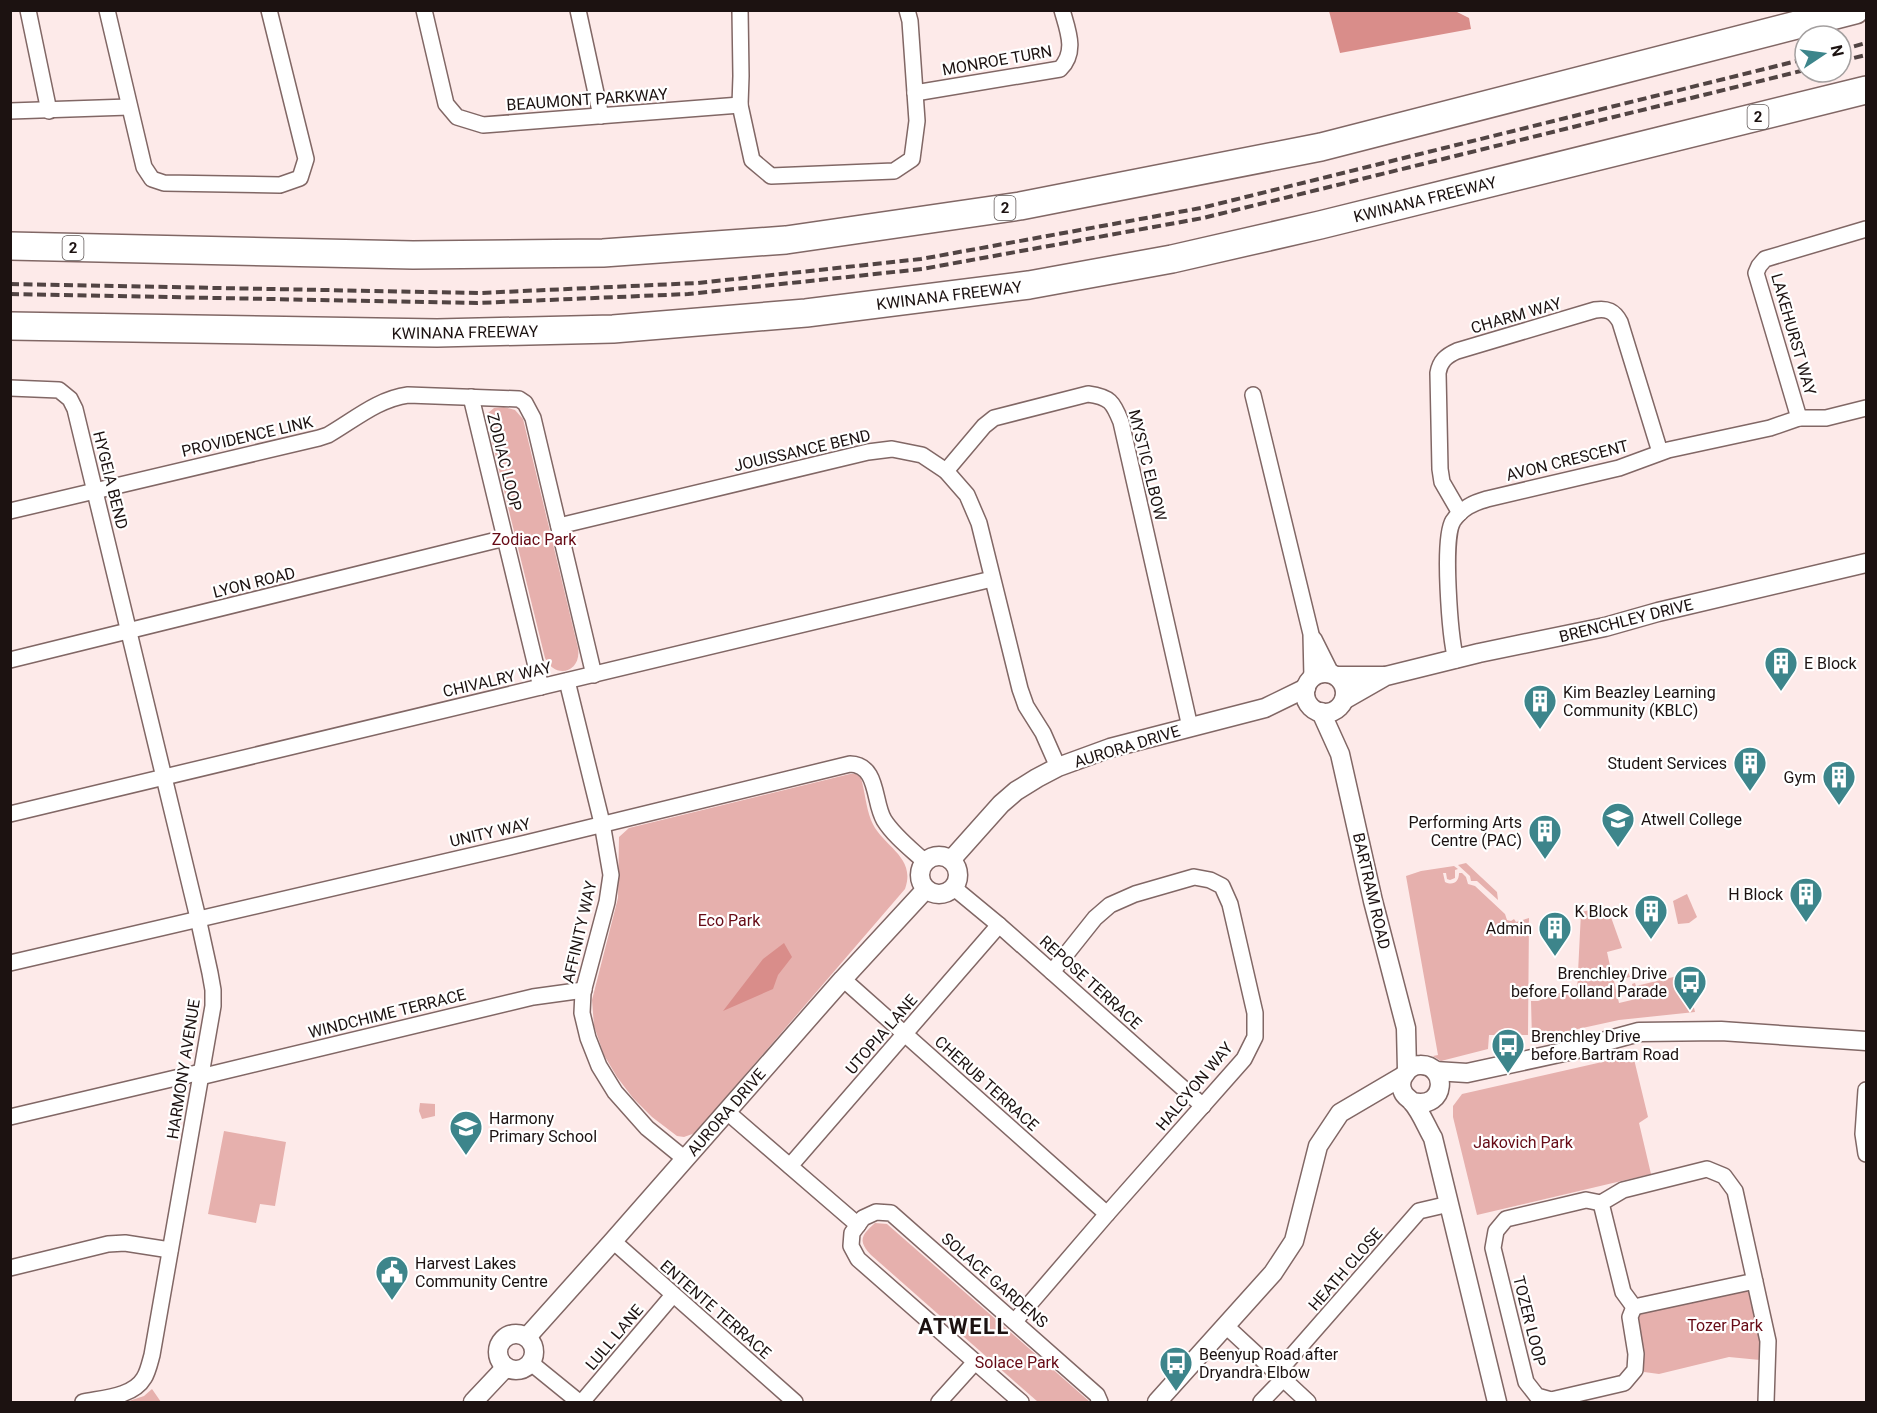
<svg xmlns="http://www.w3.org/2000/svg" width="1877" height="1413" viewBox="0 0 1877 1413" font-family="Roboto,sans-serif">
  <style>
    .green { fill: #e6b0ad }
    .water { fill: #d98d8a }
    .lines { fill: none; stroke-linecap: round; stroke-linejoin: round }
    .minor-casing { stroke: #816765; stroke-width: 18 }
    .tertiary-casing { stroke: #816765; stroke-width: 21 }
    .motorway-casing { stroke: #816765; stroke-width: 30 }
    .minor { stroke: #fff; stroke-width: 15 }
    .tertiary { stroke: #fff; stroke-width: 18 }
    .motorway { stroke: #fff; stroke-width: 27 }
    .rail { stroke: #514443; stroke-width: 4; stroke-dasharray: 9 4.5; stroke-linecap: butt }
    .labels { text-anchor: middle; stroke-width: 4.5; stroke-linejoin: round; paint-order: stroke }
    .shield { fill: #fff; stroke: #605958; stroke-width: 1.5 }
    .shield-label { font-size: 15px; font-weight: bold; fill: #1c1211 }
    .street-label { font-size: 16px; fill: #1c1211; stroke: #fff }
    .park-label { font-size: 16px; fill: #660a15; stroke: #fff }
    .poi-label { font-size: 16px; fill: #1c1211; stroke: #fff; text-anchor: start }
    .district-label { font-size: 22px; font-weight: bold; letter-spacing: 1.5px; fill: #1c1211; stroke: #fff }
  </style>
  <rect width="100%" height="100%" fill="#fdeae9"/>
  <g class="green">
    <path d="M 504,407 L 515,410 L 523,419 L 578,648 C 582,672 555,680 545,658 L 489,429 L 488,413 L 494,408 Z"/>
    <path d="M 850,774 L 856,774 L 861,778 C 865,792 866,807 871,820 C 881,846 917,856 905,889 L 695,1133 L 684,1137 L 677,1136 L 652,1117 L 633,1098 L 617,1077 L 604,1055 L 594,1026 L 592,1000 L 618,898 L 619,837 L 629,828 Z"/>
    <polygon points="1466,863 1497,892 1498,900 1477,881 1471,881 1470,876 1458,865"/>
    <path d="M 1454,866 L 1458,869 L 1455,870 L 1455,878 L 1450,880 L 1447,879 L 1446,873 L 1443,873 L 1445,882 C 1453,886 1459,882 1459,873 L 1462,873 L 1466,877 L 1468,884 L 1475,886 L 1505,914 L 1507,920 L 1511,921 L 1514,919 L 1516,922 L 1529,918 L 1528,1035 L 1489,1035 L 1488,1049 L 1441,1061 L 1433,1056 L 1438,1055 L 1406,876 L 1421,871 Z"/>
    <polygon points="1687,894 1697,917 1689,923 1678,924 1673,901"/>
    <polygon points="1607,906 1622,948 1607,952 1612,975 1628,972 1630,977 1614,981 1619,1003 1636,999 1632,984 1635,983 1636,986 1686,974 1695,1012 1619,1020 1532,1039 1531,1001 1538,1001 1559,993 1577,993 1581,912"/>
    <polygon points="1633,1055 1648,1117 1639,1123 1651,1174 1477,1215 1453,1117 1453,1106 1462,1094"/>
    <polygon points="420,1103 435,1104 435,1116 422,1119 419,1111"/>
    <polygon points="224,1131 286,1142 275,1206 260,1204 256,1223 208,1214"/>
    <path d="M 875,1223 L 887,1224 L 1090,1402 L 1038,1402 L 871,1255 C 857,1240 862,1235 875,1223 Z"/>
    <polygon points="1744,1289 1753,1294 1762,1331 1760,1360 1729,1357 1659,1374 1644,1372 1637,1320 1641,1313"/>
    <polygon points="152,1389 161,1402 126,1402 144,1396"/>
  </g>
  <g class="water">
    <polygon points="1329,11 1455,11 1469,18 1471,29 1340,53"/>
    <polygon points="784,943 792,957 778,975 773,989 723,1011 763,959"/>
  </g>
  <g class="lines">
    <defs>
      <g id="minor">
        <polyline points="28,10 49,111"/>
        <polyline points="107,10 144,167 152,179 164,183 280,185 300,178 306,159 269,10"/>
        <polyline points="424,10 446,104 457,117 483,125 740,105"/>
        <polyline points="578,10 601,116"/>
        <polyline points="740,10 741,76 740,105 752,160 771,176 894,171 912,159 917,121 910,21 907,10"/>
        <path d="M 915,93 L 1060,69 C 1077,52 1068,31 1062,10"/>
        <polyline points="10,111 129,107"/>
        <path d="M 10,388 L 59,390 L 70,399 L 75,409 L 198,918 L 210,973 L 213,990 L 213,1006 L 152,1355 C 150,1362 148,1372 144,1378 C 133,1397 102,1398 83,1402"/>
        <polyline points="1253,395 1311,634 1312,678"/>
        <polyline points="471,397 541,687"/>
        <polyline points="1799,418 1756,273 1759,266 1765,259 1866,229"/>
        <path d="M 946,471 L 984,426 L 994,418 L 1088,394 C 1110,397 1113,402 1121,422 L 1190,727"/>
        <path d="M 10,511 L 319,438 L 328,435 C 354,420 378,399 408,395 L 519,399 L 525,403 L 533,418 L 594,675"/>
        <path d="M 1460,513 L 1442,482 L 1440,469 L 1438,373 C 1440,361 1446,356 1457,351 L 1595,310 C 1607,308 1614,311 1620,322 L 1660,452"/>
        <polyline points="559,526 868,452 892,449 922,455 946,471 967,495 979,523 1020,689 1026,706 1043,733 1058,767"/>
        <polyline points="1314,639 1331,673"/>
        <polyline points="10,660 505,538"/>
        <path d="M 1456,660 C 1450,637 1442,539 1453,521 C 1462,508 1473,503 1487,499 L 1619,468 L 1668,450 L 1770,428 L 1799,418 L 1826,418 L 1866,408"/>
        <polyline points="567,681 602,823 611,875 607,902 583,992 582,1013 588,1038 599,1066 615,1092 647,1128 685,1159"/>
        <polyline points="10,814 992,579"/>
        <polyline points="953,887 999,925 1203,1106"/>
        <path d="M 10,963 L 526,843 L 850,764 C 879,765 873,802 884,820 C 894,836 911,849 925,862"/>
        <polyline points="843,979 1107,1214"/>
        <polyline points="200,1077 533,997 584,990"/>
        <polyline points="1866,1090 1863,1134 1866,1154"/>
        <polyline points="726,1111 858,1225"/>
        <polyline points="10,1117 201,1072"/>
        <polyline points="790,1166 999,925"/>
        <polyline points="1601,1203 1586,1200 1506,1219 1496,1231 1493,1248 1526,1382 1537,1396 1551,1400 1624,1383 1635,1370 1636,1354 1630,1317 1634,1307"/>
        <polyline points="613,1241 795,1402"/>
        <polyline points="10,1268 108,1244 125,1243 170,1250"/>
        <polyline points="1755,1281 1634,1307 1623,1292 1601,1203 1623,1190 1707,1169 1724,1176 1735,1191 1768,1341 1766,1402"/>
        <polyline points="1015,1321 1107,1214 1244,1059 1255,1037 1255,1013 1230,904 1222,886 1210,880 1194,877 1135,894 1110,905 1095,918 1052,972"/>
        <polyline points="1226,1326 1308,1402"/>
        <polyline points="531,1363 579,1402"/>
        <polyline points="1277,1373 1419,1211 1449,1204"/>
        <polyline points="582,1402 673,1295"/>
        <polyline points="939,1402 975,1362"/>
        <polyline points="1021,1402 858,1259 851,1246 852,1233 863,1218 876,1212 891,1213 1097,1395 1100,1402"/>
        <polyline points="1261,1402 1283,1379"/>
      </g>
      <g id="tertiary">
        <circle cx="1325" cy="693" r="20"/>
        <polyline points="1337,676 1384,676"/>
        <polyline points="1344,700 1386,676 1479,653 1605,627 1658,612 1866,563"/>
        <polyline points="1321,712 1340,754 1373,901 1406,1028 1407,1070"/>
        <circle cx="939" cy="875" r="19"/>
        <polyline points="951,860 1001,804 1016,791 1037,778 1058,767 1110,748 1265,708 1306,688"/>
        <polyline points="1435,1071 1467,1073 1573,1050 1639,1032 1721,1031 1866,1041"/>
        <path d="M 1413,1102 C 1447,1110 1448,1064 1420,1065 C 1414,1065 1408,1069 1405,1074 C 1401,1079 1400,1086 1403,1092 C 1405,1097 1409,1098 1412,1102 C 1420,1110 1427,1128 1433,1138 L 1497,1402"/>
        <circle cx="516" cy="1352" r="18"/>
        <polyline points="527,1337 613,1241 843,979 926,889"/>
        <polyline points="473,1402 506,1367"/>
        <polyline points="1157,1402 1273,1273 1294,1241 1318,1146 1340,1113 1403,1076"/>
      </g>
      <g id="motorway">
        <polyline points="10,246 413,255 603,253 786,240 1020,206 1321,147 1855,10"/>
        <polyline points="10,326 437,333 613,329 806,313 1029,285 1172,259 1320,225 1866,90"/>
      </g>
    </defs>
    <use href="#minor" class="minor-casing"/>
    <use href="#tertiary" class="tertiary-casing"/>
    <use href="#motorway" class="motorway-casing"/>
    <use href="#minor" class="minor"/>
    <use href="#tertiary" class="tertiary"/>
    <use href="#motorway" class="motorway"/>
    <g class="rail">
      <polyline points="1841,50 1866,43"/>
      <polyline points="1841,61 1866,55"/>
      <polyline points="10,284 480,293 698,283 921,259 1201,208 1805,59"/>
      <polyline points="10,294 477,303 688,294 922,269 1203,218 1805,70"/>
    </g>
  </g>
  <defs>
    <symbol id="building-pin" viewBox="-11 -11 22 30"><path d="M0 17L-7.5 6A9.5 9.5 0 1 1 7.5 6Z" fill="#3d858b" stroke="#fff"/><path d="M-4-6H4V6H1V3H-1V6H-4ZM-2.5-4.3h1.7v1.8h-1.7ZM.8-4.3h1.7v1.8H.8ZM-2.5-1h1.7V.8h-1.7ZM.8-1h1.7V.8H.8Z" fill="#fff"/></symbol>
    <symbol id="school-pin" viewBox="-11 -11 22 30"><path d="M0 17L-7.5 6A9.5 9.5 0 1 1 7.5 6Z" fill="#3d858b" stroke="#fff"/><path d="M0-5L7-2L0 1L-7-2ZM-4 1L0 2.5L4 1V4Q0 6-4 4Z" fill="#fff"/></symbol>
    <symbol id="bus-pin" viewBox="-11 -11 22 30"><path d="M0 17L-7.5 6A9.5 9.5 0 1 1 7.5 6Z" fill="#3d858b" stroke="#fff"/><path d="M-5-6H5V4H4V6H2V4H-2V6H-4V4H-5ZM-3.5-4V0h7V-4ZM-3.5 1.2v1.5H-2V1.2ZM2 1.2v1.5H3.5V1.2Z" fill="#fff"/></symbol>
    <symbol id="civic-pin" viewBox="-11 -11 22 30"><path d="M0 17L-7.5 6A9.5 9.5 0 1 1 7.5 6Z" fill="#3d858b" stroke="#fff"/><path d="M-.6-6.5H3V-4.5H.6V-3L4-1V1h2V6H-6V1h2V-1L-.6-3ZM-1.2 2.5V6h2.4V2.5Z" fill="#fff"/></symbol>
  </defs>
  <g fill-rule="evenodd">
    <use href="#building-pin" x="1762" y="644" width="38" height="52"/>
    <use href="#building-pin" x="1521" y="682" width="38" height="52"/>
    <use href="#building-pin" x="1731" y="744" width="38" height="52"/>
    <use href="#building-pin" x="1820" y="758" width="38" height="52"/>
    <use href="#school-pin" x="1599" y="800" width="38" height="52"/>
    <use href="#building-pin" x="1526" y="812" width="38" height="52"/>
    <use href="#building-pin" x="1787" y="875" width="38" height="52"/>
    <use href="#building-pin" x="1632" y="892" width="38" height="52"/>
    <use href="#building-pin" x="1536" y="909" width="38" height="52"/>
    <use href="#bus-pin" x="1671" y="963" width="38" height="52"/>
    <use href="#bus-pin" x="1489" y="1026" width="38" height="52"/>
    <use href="#school-pin" x="447" y="1108" width="38" height="52"/>
    <use href="#civic-pin" x="373" y="1253" width="38" height="52"/>
    <use href="#bus-pin" x="1157" y="1344" width="38" height="52"/>
  </g>
  <g class="labels">
    <g class="shield">
      <rect x="1747.5" y="105" width="21" height="24" rx="4.5"/>
      <rect x="994.5" y="196" width="21" height="24" rx="4.5"/>
      <rect x="62.5" y="236" width="21" height="24" rx="4.5"/>
    </g>
    <g class="shield-label">
      <text x="1758" y="122">2</text>
      <text x="1005" y="213">2</text>
      <text x="73" y="253">2</text>
    </g>
    <g class="street-label">
      <text transform="translate(997 60) rotate(-10)" y="6">MONROE TURN</text>
      <text transform="translate(587 99) rotate(-4)" y="6">BEAUMONT PARKWAY</text>
      <text transform="translate(1425 199) rotate(-14)" y="6">KWINANA FREEWAY</text>
      <text transform="translate(949 295) rotate(-7)" y="6">KWINANA FREEWAY</text>
      <text transform="translate(1516 315) rotate(-16)" y="6">CHARM WAY</text>
      <text transform="translate(465 332) rotate(-1)" y="6">KWINANA FREEWAY</text>
      <text transform="translate(1794 334) rotate(74)" y="6">LAKEHURST WAY</text>
      <text transform="translate(247 436) rotate(-13)" y="6">PROVIDENCE LINK</text>
      <text transform="translate(802 450) rotate(-13)" y="6">JOUISSANCE BEND</text>
      <text transform="translate(1567 460) rotate(-14)" y="6">AVON CRESCENT</text>
      <text transform="translate(505 462) rotate(76)" y="6">ZODIAC LOOP</text>
      <text transform="translate(1148 465) rotate(76)" y="6">MYSTIC ELBOW</text>
      <text transform="translate(111 480) rotate(76)" y="6">HYGEIA BEND</text>
      <text transform="translate(254 582) rotate(-14)" y="6">LYON ROAD</text>
      <text transform="translate(1626 620) rotate(-14)" y="6">BRENCHLEY DRIVE</text>
      <text transform="translate(497 679) rotate(-13)" y="6">CHIVALRY WAY</text>
      <text transform="translate(1127 746) rotate(-17)" y="6">AURORA DRIVE</text>
      <text transform="translate(490 832) rotate(-13)" y="6">UNITY WAY</text>
      <text transform="translate(1372 891) rotate(77)" y="6">BARTRAM ROAD</text>
      <text transform="translate(579 932) rotate(-77)" y="6">AFFINITY WAY</text>
      <text transform="translate(1091 982) rotate(42)" y="6">REPOSE TERRACE</text>
      <text transform="translate(387 1013) rotate(-14)" y="6">WINDCHIME TERRACE</text>
      <text transform="translate(881 1034) rotate(-49)" y="6">UTOPIA LANE</text>
      <text transform="translate(183 1069) rotate(-81)" y="6">HARMONY AVENUE</text>
      <text transform="translate(987 1083) rotate(42)" y="6">CHERUB TERRACE</text>
      <text transform="translate(1194 1086) rotate(-50)" y="6">HALCYON WAY</text>
      <text transform="translate(726 1112) rotate(-49)" y="6">AURORA DRIVE</text>
      <text transform="translate(1345 1269) rotate(-49)" y="6">HEATH CLOSE</text>
      <text transform="translate(995 1280) rotate(41)" y="6">SOLACE GARDENS</text>
      <text transform="translate(716 1309) rotate(41)" y="6">ENTENTE TERRACE</text>
      <text transform="translate(1530 1321) rotate(76)" y="6">TOZER LOOP</text>
      <text transform="translate(614 1337) rotate(-50)" y="6">LULL LANE</text>
    </g>
    <g class="park-label">
      <text x="534" y="545">Zodiac Park</text>
      <text x="729" y="926">Eco Park</text>
      <text x="1523" y="1148">Jakovich Park</text>
      <text x="1725" y="1331">Tozer Park</text>
      <text x="1017" y="1368">Solace Park</text>
    </g>
    <g class="poi-label">
      <text x="1804" y="669">E Block</text>
      <text x="1563" y="698">Kim Beazley Learning<tspan x="1563" dy="18">Community (KBLC)</tspan></text>
      <text x="1727" y="769" text-anchor="end">Student Services</text>
      <text x="1816" y="783" text-anchor="end">Gym</text>
      <text x="1641" y="825">Atwell College</text>
      <text x="1522" y="828" text-anchor="end">Performing Arts<tspan x="1522" dy="18">Centre (PAC)</tspan></text>
      <text x="1783" y="900" text-anchor="end">H Block</text>
      <text x="1628" y="917" text-anchor="end">K Block</text>
      <text x="1532" y="934" text-anchor="end">Admin</text>
      <text x="1667" y="979" text-anchor="end">Brenchley Drive<tspan x="1667" dy="18">before Folland Parade</tspan></text>
      <text x="1531" y="1042">Brenchley Drive<tspan x="1531" dy="18">before Bartram Road</tspan></text>
      <text x="489" y="1124">Harmony<tspan x="489" dy="18">Primary School</tspan></text>
      <text x="415" y="1269">Harvest Lakes<tspan x="415" dy="18">Community Centre</tspan></text>
      <text x="1199" y="1360">Beenyup Road after<tspan x="1199" dy="18">Dryandra Elbow</tspan></text>
    </g>
    <g class="district-label">
      <text x="964" y="1334">ATWELL</text>
    </g>
  </g>
  <rect width="1877" height="1413" fill="none" stroke="#1c1211" stroke-width="24"/>
  <g transform="translate(1823 54) rotate(77)"><circle r="28" fill="#ffffff" stroke="#a4a0a0" stroke-width="1.5"/>
  <path d="M0-4.5L10 22L0 15L-10 22Z" fill="#3d858b"/>
  <text y="-9" font-size="16" font-weight="bold" text-anchor="middle" fill="#1c1211">N</text>
  </g>
</svg>
